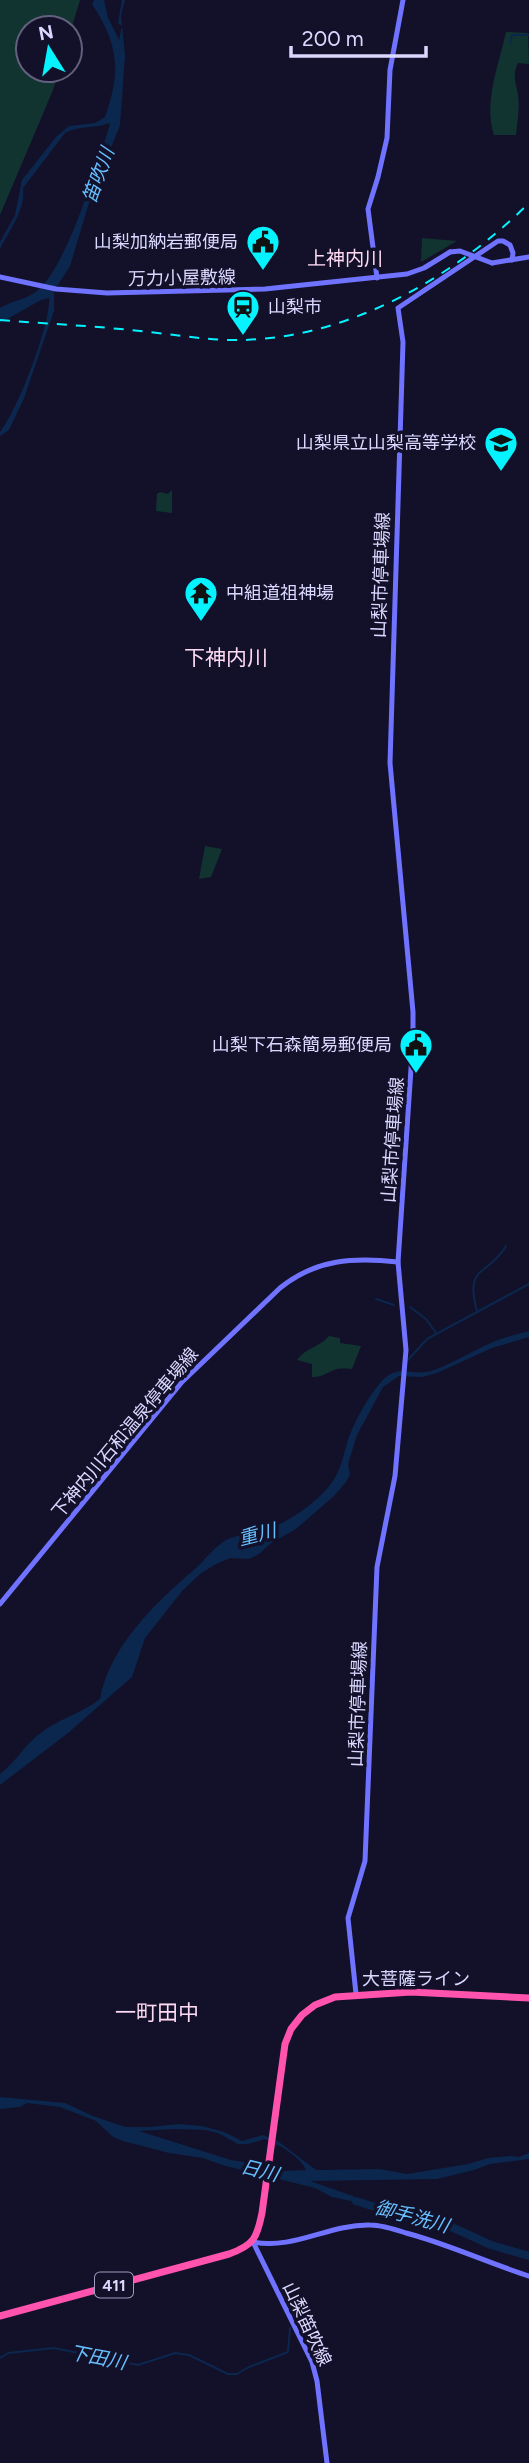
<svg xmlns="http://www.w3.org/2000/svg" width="529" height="2463" viewBox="0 0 529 2463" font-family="Figtree,'Noto Sans JP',sans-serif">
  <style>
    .green { fill: #123431 }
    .water { fill: #0b274d; fill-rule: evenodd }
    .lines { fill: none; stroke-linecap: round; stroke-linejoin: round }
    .stream { stroke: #0b274d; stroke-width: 2 }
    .river { stroke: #0b274d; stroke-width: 8 }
    .secondary { stroke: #6f73ff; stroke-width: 5 }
    .highway { stroke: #ff53ae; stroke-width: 7 }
    .rail { stroke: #04f3ff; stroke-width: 2; stroke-dasharray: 10 9; stroke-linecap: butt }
    .secondary-bridge { stroke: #6f73ff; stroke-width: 5 }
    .labels { text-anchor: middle; stroke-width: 7; stroke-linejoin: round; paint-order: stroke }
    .shield { fill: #13102a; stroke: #9f9cbf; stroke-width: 2 }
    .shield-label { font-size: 16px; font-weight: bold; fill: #dbd8ff }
    .poi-label { font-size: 18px; fill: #dbd8ff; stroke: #13102a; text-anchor: end }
    .street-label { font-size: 18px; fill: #dbd8ff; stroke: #13102a }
    .water-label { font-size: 19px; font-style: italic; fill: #66c0ff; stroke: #13102a }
    .neighbourhood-label { font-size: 19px; fill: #ffdaf3; stroke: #13102a }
    .quarter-label { font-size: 21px; fill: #ffdaf3; stroke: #13102a }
  </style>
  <rect width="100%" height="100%" fill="#13102a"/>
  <g class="green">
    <polygon points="0,0 80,0 70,33 70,28 28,28 28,70 59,70 53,90 0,215"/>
    <path d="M 506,32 L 528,33 L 529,64 L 518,63 C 512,75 516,84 518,95 C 520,108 517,123 516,135 L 494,135 C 483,102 499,65 506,32 Z"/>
    <polygon points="422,238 457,241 421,262"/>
    <polygon points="172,490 172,513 156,511 157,494 160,492 168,494"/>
    <polygon points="205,846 222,849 211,877 199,879"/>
    <path d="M 329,1336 L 340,1338 L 340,1343 L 361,1346 L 352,1369 C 328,1366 330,1377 312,1377 L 312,1364 L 297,1360 C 305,1348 320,1347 329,1336 Z"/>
  </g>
  <g class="water">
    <path d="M 94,0 L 104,0 L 108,18 L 119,40 L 122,26 L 118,23 L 122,0 L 125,0 L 121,15 L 125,56 L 120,125 L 88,206 L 70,266 L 54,291 L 54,311 L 24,398 L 9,430 L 0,436 L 0,432 C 17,412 51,324 49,298 L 41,300 L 0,323 L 0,308 C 11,301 24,300 34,293 C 66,272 95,169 108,131 L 110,123 C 95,129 79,125 65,133 L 23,188 C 26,209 9,231 0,249 L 0,242 L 15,215 L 22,180 L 56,137 L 69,126 L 95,123 L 105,117 C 121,72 119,45 92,4 Z"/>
    <path d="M 529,1331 L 529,1337 L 492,1348 L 437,1373 L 422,1377 L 399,1376 L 383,1387 L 357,1435 L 348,1464 L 350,1474 L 346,1482 L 334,1496 L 296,1529 L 270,1544 L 259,1554 L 249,1559 L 230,1558 L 216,1564 L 200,1574 L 183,1590 L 145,1638 L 132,1677 L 68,1733 L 0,1785 L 0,1774 C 15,1763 24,1746 38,1735 C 57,1719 81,1714 100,1699 C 109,1647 156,1602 195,1569 C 205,1560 214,1547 226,1540 C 235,1535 247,1535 257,1533 C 282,1526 306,1510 324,1492 C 340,1476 342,1460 348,1440 C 354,1422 372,1389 386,1377 C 400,1365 416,1376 431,1371 C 450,1365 467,1354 484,1346 C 498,1339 514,1335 529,1331 Z"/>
    <path d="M 0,2097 L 65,2103 L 93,2116 L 125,2127 L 150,2127 L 179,2124 L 202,2126 L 224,2132 L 242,2141 L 263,2135 L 279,2142 L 316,2170 L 379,2169 L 407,2174 L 468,2164 L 488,2158 L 510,2156 L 519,2157 L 529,2153 L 529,2159 L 490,2164 L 474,2170 L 437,2179 L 310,2181 L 353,2196 L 365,2204 L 332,2197 L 315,2188 L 222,2165 L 203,2158 L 169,2153 L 123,2141 L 113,2137 L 96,2121 L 60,2107 L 27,2103 L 20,2107 L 0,2109 ZM 175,2129 L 205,2130 L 218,2133 L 238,2144 L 248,2144 L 265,2139 C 278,2144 301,2157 306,2170 L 281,2171 L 258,2164 L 231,2160 L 139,2131 Z"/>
  </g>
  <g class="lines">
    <g class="stream">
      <polyline points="510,43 512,35 529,35"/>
      <polyline points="376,1299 394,1305"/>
      <polyline points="410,1307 426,1319 436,1333"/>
      <path d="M 477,1311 C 464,1264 488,1277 506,1246"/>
      <polyline points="407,1361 427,1339 529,1284"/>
      <polyline points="0,2358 8,2353 54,2348 138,2365 175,2353 189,2355 228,2374 237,2374 249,2367 288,2352 290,2328"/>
    </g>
    <polyline class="river" points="356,2201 422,2222 447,2225 491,2245 529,2256"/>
    <g class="secondary">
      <polyline points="492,263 529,257"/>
      <polyline points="0,277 56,289 107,293 265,289 407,274 424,268 450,252"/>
      <polyline points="377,278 368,209 378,177 387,138 390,70 403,0"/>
      <path d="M 0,1604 L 182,1382 L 280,1288 C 316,1259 354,1257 398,1262"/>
      <polyline points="356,1994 348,1918 365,1861 377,1567 395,1476 406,1350 398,1262 413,1039 413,1012 390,763 403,342 398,308 498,241 503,241 510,245 513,253 512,260"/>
      <path d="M 253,2242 C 294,2250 329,2224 370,2225 C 382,2225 394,2229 406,2233 C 448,2244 488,2263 529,2276"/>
      <polyline points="253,2242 312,2362 317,2381 327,2463"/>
    </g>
    <path class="highway" d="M 0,2316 L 229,2254 C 254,2245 257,2238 262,2213 L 285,2044 L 291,2029 L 302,2015 L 315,2005 L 335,1997 L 411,1992 L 529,1998"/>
    <path class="rail" d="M 0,320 C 49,324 99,326 148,332 C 180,335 211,341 243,340 C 351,337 454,277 529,203"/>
    <polyline class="secondary-bridge" points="450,252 460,251 492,263"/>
  </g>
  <defs>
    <symbol id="civic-pin" viewBox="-11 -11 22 30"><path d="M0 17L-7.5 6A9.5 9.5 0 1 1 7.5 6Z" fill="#04f3ff" stroke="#13102a"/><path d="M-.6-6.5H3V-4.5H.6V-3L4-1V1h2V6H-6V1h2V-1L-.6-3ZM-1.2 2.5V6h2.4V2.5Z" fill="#111"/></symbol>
    <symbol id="station-pin" viewBox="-11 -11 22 30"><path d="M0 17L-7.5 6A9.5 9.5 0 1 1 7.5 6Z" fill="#04f3ff" stroke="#13102a"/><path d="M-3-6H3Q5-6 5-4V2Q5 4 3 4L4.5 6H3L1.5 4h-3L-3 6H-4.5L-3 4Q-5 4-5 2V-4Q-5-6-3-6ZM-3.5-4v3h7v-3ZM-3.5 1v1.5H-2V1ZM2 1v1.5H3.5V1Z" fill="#111"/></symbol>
    <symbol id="school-pin" viewBox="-11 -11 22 30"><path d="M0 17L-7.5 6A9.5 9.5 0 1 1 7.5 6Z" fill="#04f3ff" stroke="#13102a"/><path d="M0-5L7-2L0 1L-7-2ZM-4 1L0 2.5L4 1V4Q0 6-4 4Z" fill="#111"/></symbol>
    <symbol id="temple-pin" viewBox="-11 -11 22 30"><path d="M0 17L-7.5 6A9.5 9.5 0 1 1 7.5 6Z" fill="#04f3ff" stroke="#13102a"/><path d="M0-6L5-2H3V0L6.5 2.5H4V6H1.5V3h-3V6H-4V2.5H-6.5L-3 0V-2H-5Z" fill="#111"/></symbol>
  </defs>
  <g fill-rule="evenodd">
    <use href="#civic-pin" x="244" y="223" width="38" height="52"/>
    <use href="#station-pin" x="224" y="288" width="38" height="52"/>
    <use href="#school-pin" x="482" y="424" width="38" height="52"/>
    <use href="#temple-pin" x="182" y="574" width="38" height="52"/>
    <use href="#civic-pin" x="397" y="1026" width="38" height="52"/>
  </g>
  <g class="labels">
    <rect class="shield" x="95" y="2272.5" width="38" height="25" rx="5"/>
    <g class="shield-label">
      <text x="114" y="2291">411</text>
    </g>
    <g class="poi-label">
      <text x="238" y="248">山梨加納岩郵便局</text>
      <text x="268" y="313" text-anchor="start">山梨市</text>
      <text x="476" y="449">山梨県立山梨高等学校</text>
      <text x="226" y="599" text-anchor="start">中組道祖神場</text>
      <text x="392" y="1051">山梨下石森簡易郵便局</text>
    </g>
    <g class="street-label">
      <text transform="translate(182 278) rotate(-1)" y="6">万力小屋敷線</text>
      <text transform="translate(381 575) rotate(-88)" y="6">山梨市停車場線</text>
      <text transform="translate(393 1140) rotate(-86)" y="6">山梨市停車場線</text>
      <text transform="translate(125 1433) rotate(-50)" y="6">下神内川石和温泉停車場線</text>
      <text transform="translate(358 1704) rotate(-88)" y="6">山梨市停車場線</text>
      <text x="416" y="1985">大菩薩ライン</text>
      <text transform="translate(307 2324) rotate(65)" y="6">山梨笛吹線</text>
    </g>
    <g class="water-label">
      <text transform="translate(98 175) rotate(-70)" y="7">笛吹川</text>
      <text transform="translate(257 1534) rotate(-14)" y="7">重川</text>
      <text transform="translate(260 2170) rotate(14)" y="7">日川</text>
      <text transform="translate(412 2216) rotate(15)" y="7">御手洗川</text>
      <text transform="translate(98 2357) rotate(11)" y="7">下田川</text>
    </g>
    <g class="neighbourhood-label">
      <text x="345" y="265">上神内川</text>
    </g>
    <g class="quarter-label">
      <text x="226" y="665">下神内川</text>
      <text x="157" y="2020">一町田中</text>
    </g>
  </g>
  <g transform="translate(49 49) rotate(349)"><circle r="33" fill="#13102a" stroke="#63607f" stroke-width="2"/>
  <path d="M0-5L12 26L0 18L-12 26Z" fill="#04f3ff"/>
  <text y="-10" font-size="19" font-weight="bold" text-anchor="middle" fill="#dbd8ff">N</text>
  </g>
  <path d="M291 46v10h135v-10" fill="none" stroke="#dbd8ff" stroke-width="3.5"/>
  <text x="302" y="46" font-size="21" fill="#dbd8ff" stroke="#13102a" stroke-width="5" paint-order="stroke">200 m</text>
</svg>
